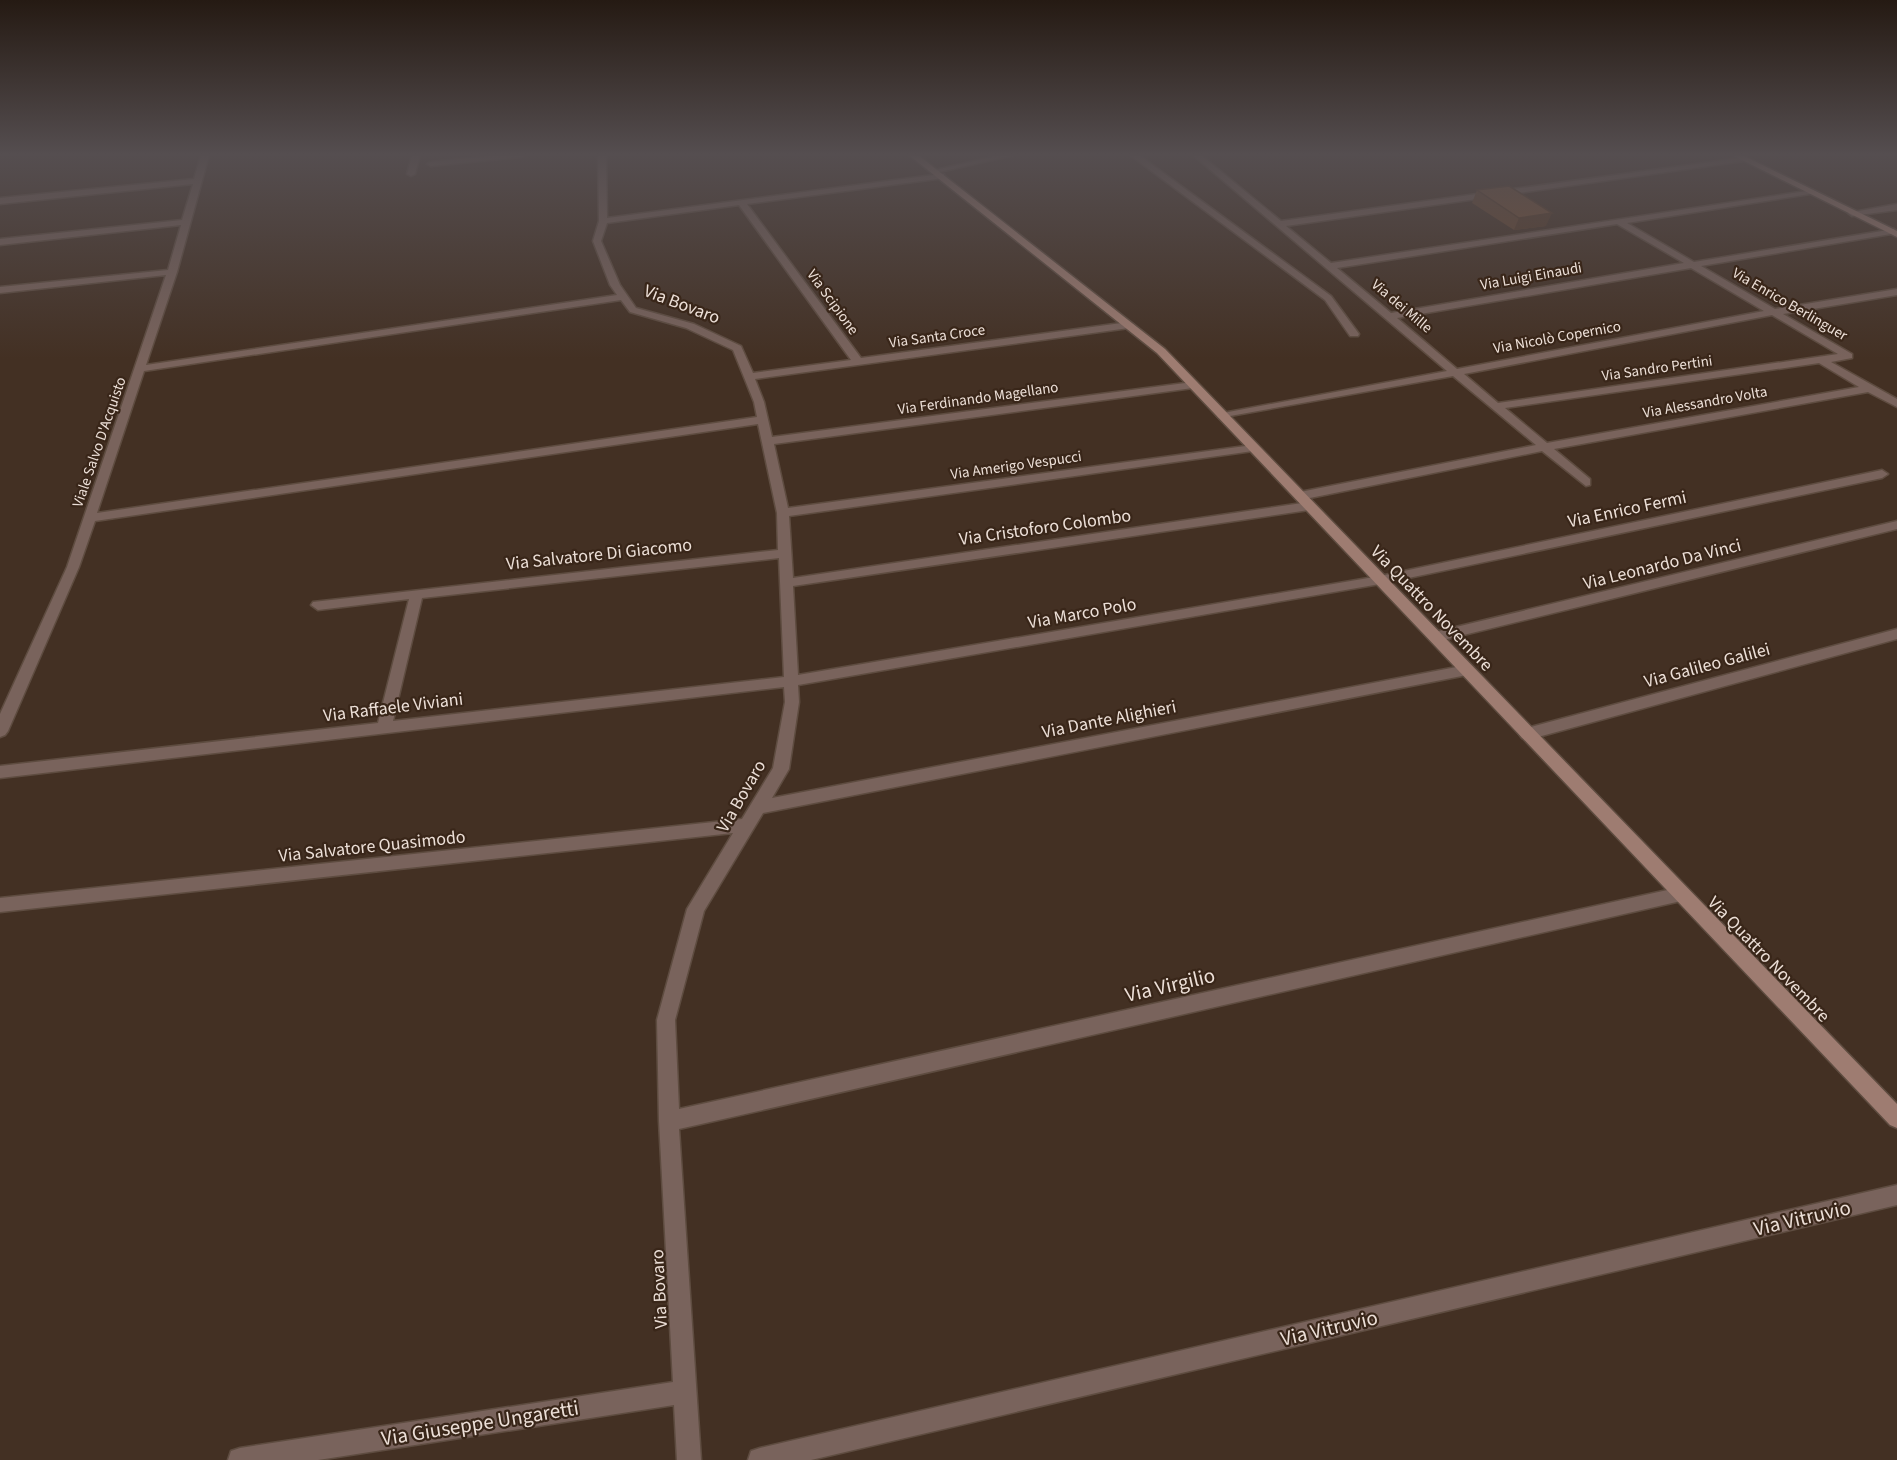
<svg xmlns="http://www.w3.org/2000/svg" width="1897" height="1460" viewBox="0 0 1897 1460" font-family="'Source Sans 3',sans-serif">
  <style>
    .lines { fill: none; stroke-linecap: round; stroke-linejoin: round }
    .street-casing { stroke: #5e4c40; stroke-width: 3 }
    .secondary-casing { stroke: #5e4c40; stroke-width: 3 }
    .street { fill: #79635c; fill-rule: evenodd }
    .secondary { fill: #9e7c71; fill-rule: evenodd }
    .wall { fill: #67452d }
    .shaded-wall { fill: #543824 }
    .building { fill: #785034; stroke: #543824; stroke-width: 1.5 }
    .labels { text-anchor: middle; stroke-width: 4.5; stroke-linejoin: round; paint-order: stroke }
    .far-street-label { font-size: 15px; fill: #ecdfd7; stroke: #392619 }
    .street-label { font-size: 18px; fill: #ecdfd7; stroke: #392619 }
    .near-street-label { font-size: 21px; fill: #ecdfd7; stroke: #392619 }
  </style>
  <rect width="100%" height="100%" fill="#433023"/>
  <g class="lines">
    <defs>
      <g id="street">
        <path d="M 201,155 L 209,155 L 177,272 L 146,365 L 617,295 L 610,285 L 593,241 L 599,221 L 598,155 L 606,155 L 607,218 L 941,174 L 944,174 L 944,178 L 747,204 L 861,358 L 1129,322 L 1134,325 L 1129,328 L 755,379 L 764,402 L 772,437 L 1193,382 L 1198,385 L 1193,388 L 774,444 L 788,508 L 1253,445 L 1259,448 L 1253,451 L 789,516 L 793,578 L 1309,502 L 1315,506 L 1309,510 L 793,586 L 798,675 L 1380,576 L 1882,470 L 1888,474 L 1882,478 L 1380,584 L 798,685 L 799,702 L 789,769 L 772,798 L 1467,665 L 1474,670 L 1467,675 L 763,813 L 704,911 L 675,1020 L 679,1109 L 1681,887 L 1687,889 L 1690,894 L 1687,899 L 1681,901 L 679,1129 L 701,1460 L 677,1460 L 674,1405 L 318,1460 L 228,1460 L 231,1451 L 240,1448 L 673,1382 L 659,1121 L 657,1020 L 687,909 L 733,833 L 0,912 L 0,898 L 742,819 L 773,768 L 785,702 L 784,687 L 0,778 L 0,766 L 378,723 L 409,599 L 318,610 L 311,605 L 313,602 L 778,550 L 777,513 L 758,424 L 95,521 L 79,567 L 8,731 L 5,735 L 0,737 L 0,714 L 67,567 L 166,275 L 0,293 L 0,287 L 168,270 L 181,225 L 0,245 L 0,239 L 182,220 L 193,184 L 0,204 L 0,198 L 194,179 ZM 739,205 L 851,360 L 753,373 L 741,346 L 694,324 L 636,308 L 620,285 L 601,241 L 607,223 ZM 621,300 L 630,312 L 686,328 L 733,350 L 754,402 L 757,417 L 97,513 L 144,371 ZM 779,558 L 784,677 L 393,721 L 422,598 Z"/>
        <polygon points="412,155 420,155 415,174 411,176 407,174"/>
        <polygon points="500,155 525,155 521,157 431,166 427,164 431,162"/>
        <polygon points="1000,155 1014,155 935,173 931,171"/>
        <polygon points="1130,155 1139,155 1331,296 1359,334 1358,336 1350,336 1325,300"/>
        <path d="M 1193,155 L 1201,155 L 1281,221 L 1747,157 L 1748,159 L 1744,161 L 1286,226 L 1331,263 L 1813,190 L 1814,192 L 1810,194 L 1627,223 L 1694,262 L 1894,229 L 1895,231 L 1891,234 L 1701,266 L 1775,309 L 1897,289 L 1897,295 L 1783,314 L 1852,354 L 1852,358 L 1831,362 L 1897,399 L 1897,407 L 1868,392 L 1554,449 L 1590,479 L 1590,485 L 1586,486 L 1542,451 L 1300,500 L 1296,499 L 1294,496 L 1300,492 L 1536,445 L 1453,376 L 1219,418 L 1217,416 L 1223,413 L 1447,371 ZM 1617,224 L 1684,263 L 1391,313 L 1337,268 ZM 1691,268 L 1764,311 L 1457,369 L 1397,318 ZM 1772,315 L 1838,354 L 1498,403 L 1464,374 ZM 1819,363 L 1859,387 L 1547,443 L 1505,408 Z"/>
        <polygon points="1897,204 1897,210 1852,216 1848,213"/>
        <polygon points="1897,521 1897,529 1435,642 1428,637 1435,632"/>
        <polygon points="1897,629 1897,639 1527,740 1522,738 1519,734 1522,730 1527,728"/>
        <polygon points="1897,1185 1897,1205 811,1460 748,1460 751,1451 760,1448"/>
      </g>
      <g id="secondary">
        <polygon points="909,155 918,155 1165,349 1897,1104 1897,1128 1890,1125 1157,353"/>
        <polygon points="1732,155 1742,155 1897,231 1897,237"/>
      </g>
    </defs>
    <use href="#street" class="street-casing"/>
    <use href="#secondary" class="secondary-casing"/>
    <use href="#street" class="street"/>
    <use href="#secondary" class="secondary"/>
  </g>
  <polygon class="wall" points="1477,190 1546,226 1514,230 1472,203"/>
  <polygon class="shaded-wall" points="1552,213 1546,226 1514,230 1519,218"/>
  <polygon class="building" points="1509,186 1552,213 1519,218 1477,190"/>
  <linearGradient id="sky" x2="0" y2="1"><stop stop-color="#251a13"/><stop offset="0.43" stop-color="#554e50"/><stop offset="1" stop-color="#554e50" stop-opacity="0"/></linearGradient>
  <rect width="1897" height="359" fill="url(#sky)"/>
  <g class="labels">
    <g class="far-street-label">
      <text transform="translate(1531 276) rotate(-10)" y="5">Via Luigi Einaudi</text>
      <text transform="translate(833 302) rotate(54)" y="5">Via Scipione</text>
      <text transform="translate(1790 304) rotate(30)" y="5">Via Enrico Berlinguer</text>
      <text transform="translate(1402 306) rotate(40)" y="5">Via dei Mille</text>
      <text transform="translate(937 336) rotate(-8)" y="5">Via Santa Croce</text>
      <text transform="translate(1557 337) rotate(-10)" y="5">Via Nicolò Copernico</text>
      <text transform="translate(1657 368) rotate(-8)" y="5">Via Sandro Pertini</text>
      <text transform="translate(978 398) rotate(-8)" y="5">Via Ferdinando Magellano</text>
      <text transform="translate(1705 402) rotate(-10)" y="5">Via Alessandro Volta</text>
      <text transform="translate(99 442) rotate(-71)" y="5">Viale Salvo D'Acquisto</text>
      <text transform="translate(1016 465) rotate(-8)" y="5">Via Amerigo Vespucci</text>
    </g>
    <g class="street-label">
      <text transform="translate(682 304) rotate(21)" y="6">Via Bovaro</text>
      <text transform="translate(1627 509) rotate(-12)" y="6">Via Enrico Fermi</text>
      <text transform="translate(1045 527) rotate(-8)" y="6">Via Cristoforo Colombo</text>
      <text transform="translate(599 554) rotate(-6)" y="6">Via Salvatore Di Giacomo</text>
      <text transform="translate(1662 564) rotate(-14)" y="6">Via Leonardo Da Vinci</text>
      <text transform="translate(1432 608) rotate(46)" y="6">Via Quattro Novembre</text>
      <text transform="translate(1082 613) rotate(-10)" y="6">Via Marco Polo</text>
      <text transform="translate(1707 665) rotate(-15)" y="6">Via Galileo Galilei</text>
      <text transform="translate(393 707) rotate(-7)" y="6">Via Raffaele Viviani</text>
      <text transform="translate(1109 719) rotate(-11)" y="6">Via Dante Alighieri</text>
      <text transform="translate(741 796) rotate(-60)" y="6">Via Bovaro</text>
      <text transform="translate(372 846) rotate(-6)" y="6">Via Salvatore Quasimodo</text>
      <text transform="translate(1769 959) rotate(46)" y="6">Via Quattro Novembre</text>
      <text transform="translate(659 1289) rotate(-93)" y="6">Via Bovaro</text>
    </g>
    <g class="near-street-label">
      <text transform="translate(1170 985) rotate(-13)" y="7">Via Virgilio</text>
      <text transform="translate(1802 1218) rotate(-13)" y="7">Via Vitruvio</text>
      <text transform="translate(1329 1328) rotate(-13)" y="7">Via Vitruvio</text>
      <text transform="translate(480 1423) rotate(-9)" y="7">Via Giuseppe Ungaretti</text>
    </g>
  </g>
</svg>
